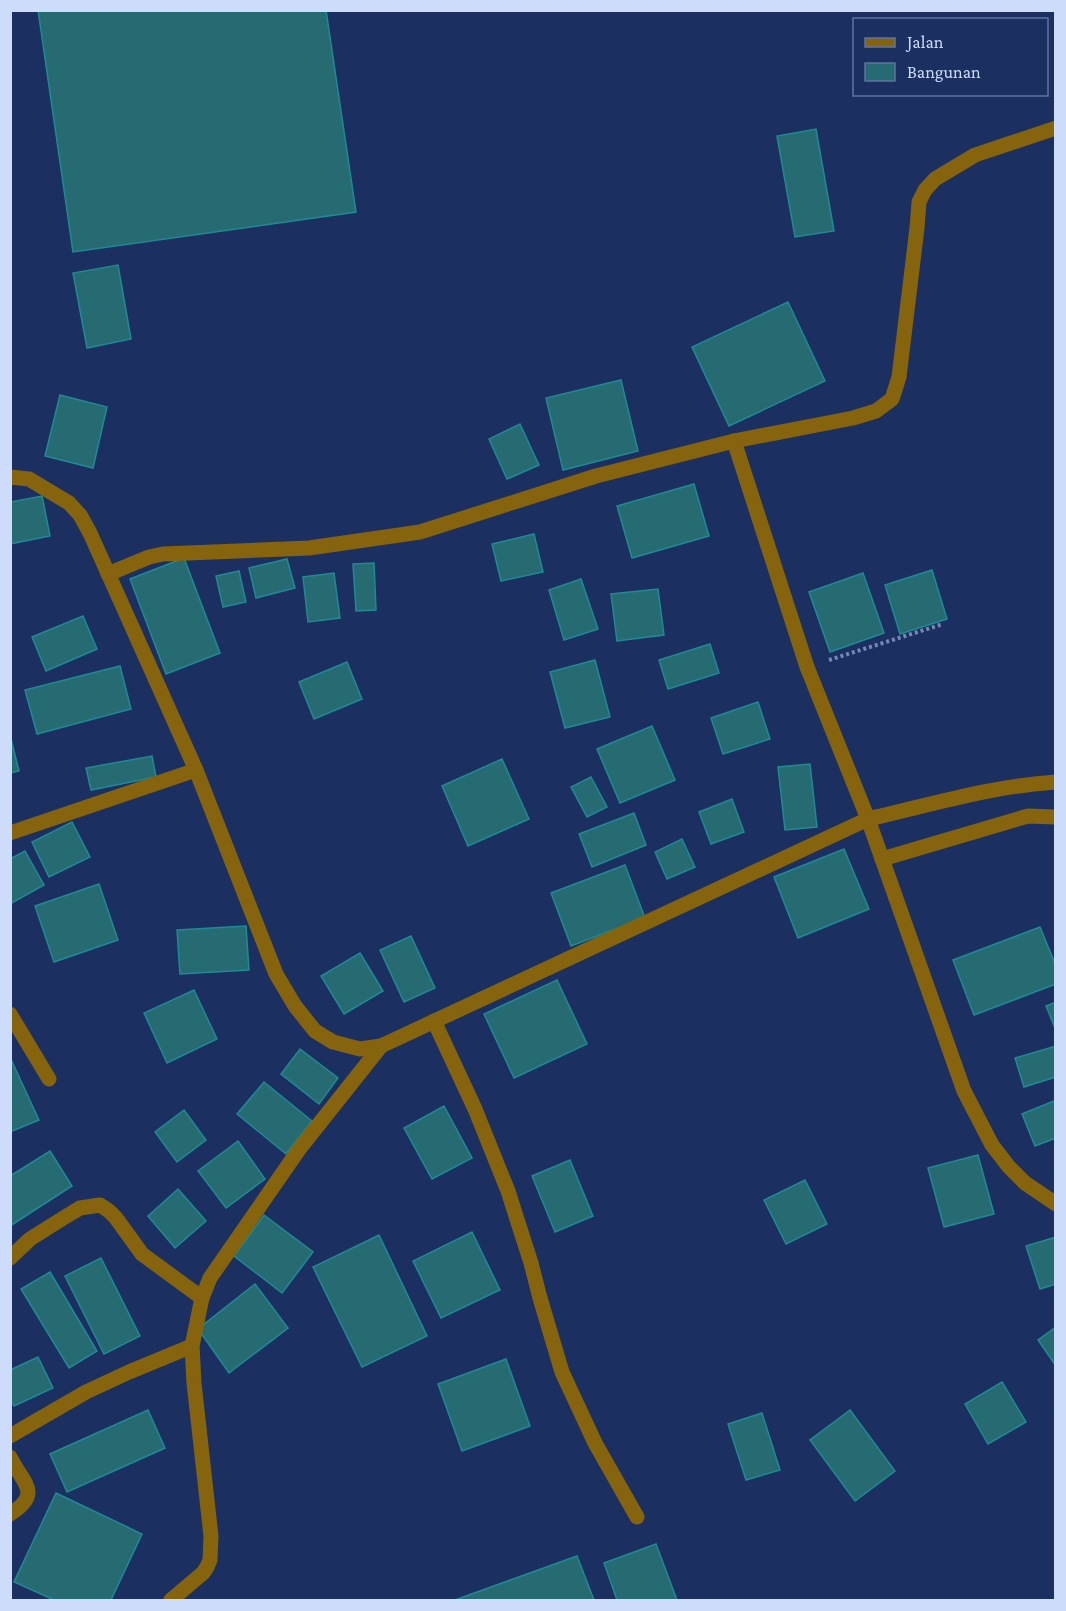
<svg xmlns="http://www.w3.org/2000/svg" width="1066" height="1611" viewBox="0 0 1066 1611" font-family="'Crimson Pro',serif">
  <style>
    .building { fill: #276b72; stroke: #208a94; stroke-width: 1.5 }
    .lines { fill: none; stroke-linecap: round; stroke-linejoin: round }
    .path { stroke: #7789b1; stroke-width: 4; stroke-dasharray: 3 3; stroke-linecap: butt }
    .minor { stroke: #86640d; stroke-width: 15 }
  </style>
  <rect width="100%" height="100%" fill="#1b2f61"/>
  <g class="building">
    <polygon points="38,10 326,10 356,212 73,252"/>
    <polygon points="816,129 834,231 795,237 777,136"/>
    <polygon points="118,265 131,339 87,348 73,273"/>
    <polygon points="788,302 825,381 729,426 692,347"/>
    <polygon points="621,380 638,451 563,470 546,398"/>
    <polygon points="60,395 107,407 93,468 45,456"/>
    <polygon points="520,424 539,465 507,479 489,439"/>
    <polygon points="694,484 709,536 632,558 617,506"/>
    <polygon points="42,496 50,536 10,544 10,502"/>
    <polygon points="534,534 543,572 501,581 492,544"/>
    <polygon points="184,558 220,653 166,674 130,579"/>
    <polygon points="287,559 295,588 256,598 249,568"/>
    <polygon points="374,563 376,610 356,611 353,564"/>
    <polygon points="932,570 947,619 900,634 885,585"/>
    <polygon points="239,571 246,602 223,607 216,576"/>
    <polygon points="334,573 340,618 308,622 303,577"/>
    <polygon points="863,573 884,633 830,652 809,592"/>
    <polygon points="581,579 598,629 564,640 549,590"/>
    <polygon points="658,589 664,635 617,641 611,594"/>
    <polygon points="83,616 97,649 46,671 32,637"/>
    <polygon points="710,644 719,673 668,689 659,660"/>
    <polygon points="595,660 610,717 565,728 550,672"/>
    <polygon points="347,662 362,699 314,719 299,682"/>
    <polygon points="120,666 131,709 37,734 25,690"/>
    <polygon points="758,702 770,739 723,754 711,718"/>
    <polygon points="652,726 675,780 620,803 597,749"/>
    <polygon points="10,735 19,771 10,773"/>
    <polygon points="152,756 156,777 91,790 86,768"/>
    <polygon points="502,759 529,819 468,846 442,786"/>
    <polygon points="810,764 817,827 785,830 778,767"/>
    <polygon points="591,777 607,807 587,817 571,787"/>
    <polygon points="732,799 744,832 711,844 699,812"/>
    <polygon points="634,813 646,845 592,867 579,834"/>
    <polygon points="72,822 90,857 49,877 32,842"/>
    <polygon points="682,839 695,867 667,879 655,852"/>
    <polygon points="844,849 869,909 798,938 774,877"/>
    <polygon points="25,851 44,885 10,904 10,859"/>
    <polygon points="625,865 645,918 571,946 551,893"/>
    <polygon points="99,884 118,940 54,962 35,906"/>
    <polygon points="246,926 249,970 180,974 177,930"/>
    <polygon points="1040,927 1056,966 1056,984 974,1015 953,960"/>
    <polygon points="411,936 435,988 404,1002 380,950"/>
    <polygon points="360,953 383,991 344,1014 321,976"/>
    <polygon points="557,980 587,1044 514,1078 484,1014"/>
    <polygon points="194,990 217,1039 167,1063 144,1013"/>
    <polygon points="1056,1002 1056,1027 1055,1028 1046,1006"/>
    <polygon points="1056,1046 1056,1077 1024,1087 1015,1058"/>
    <polygon points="300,1049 338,1078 319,1104 281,1074"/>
    <polygon points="10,1057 39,1120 10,1132"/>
    <polygon points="264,1082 312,1121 286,1154 237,1114"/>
    <polygon points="1056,1100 1056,1138 1035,1146 1022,1114"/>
    <polygon points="444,1106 472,1158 432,1179 404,1128"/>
    <polygon points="184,1110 206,1140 177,1162 155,1132"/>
    <polygon points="238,1141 265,1179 226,1208 198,1171"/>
    <polygon points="50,1151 72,1186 10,1226 10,1176"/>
    <polygon points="978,1155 994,1214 944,1227 928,1168"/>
    <polygon points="570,1160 593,1216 555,1232 532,1176"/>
    <polygon points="805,1180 827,1224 786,1244 764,1200"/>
    <polygon points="178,1189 206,1221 175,1248 148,1216"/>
    <polygon points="264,1215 313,1252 282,1293 234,1256"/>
    <polygon points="472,1232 500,1290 441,1318 413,1261"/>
    <polygon points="379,1235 427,1336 362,1367 313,1267"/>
    <polygon points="1056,1237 1056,1284 1040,1289 1026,1246"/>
    <polygon points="101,1258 140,1336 104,1354 65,1276"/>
    <polygon points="50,1272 97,1351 69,1368 21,1289"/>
    <polygon points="255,1284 288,1328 229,1373 198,1329"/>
    <polygon points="1056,1327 1056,1366 1038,1340"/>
    <polygon points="38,1357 53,1388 14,1406 10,1399 10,1370"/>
    <polygon points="506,1359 530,1426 462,1451 438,1384"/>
    <polygon points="1002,1382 1026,1422 988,1444 965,1404"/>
    <polygon points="148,1410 165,1448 67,1492 50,1454"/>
    <polygon points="850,1410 895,1471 855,1501 810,1440"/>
    <polygon points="762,1413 780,1470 746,1480 728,1424"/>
    <polygon points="56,1493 142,1534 111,1600 54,1600 14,1582"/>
    <polygon points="656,1544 677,1600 617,1600 604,1563"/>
    <polygon points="577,1556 594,1600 455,1600"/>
  </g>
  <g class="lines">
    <polyline class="path" points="829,660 943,624"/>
    <g class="minor">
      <path d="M 1056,128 L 975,155 L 935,179 L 925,190 L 919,202 L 917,228 L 899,377 L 892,399 L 876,411 L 853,418 L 734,441 L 807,667 L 868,819 C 930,805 992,786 1056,782"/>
      <polyline points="10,477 29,479 69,503 80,515 90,533 196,770 276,974 295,1006 315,1031 333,1042 360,1049 381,1046 868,819 964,1091 992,1145 1009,1167 1025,1183 1056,1204"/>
      <polyline points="108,574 149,557 163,554 309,548 420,532 596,476 734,441"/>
      <polyline points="10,833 196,770"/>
      <polyline points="882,859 1028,816 1056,817"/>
      <polyline points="10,1014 49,1079"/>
      <polyline points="434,1021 475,1109 508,1191 531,1263 540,1298 562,1372 595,1443 637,1517"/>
      <polyline points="10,1258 30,1239 65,1217 80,1208 100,1205 109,1211 116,1218 142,1254 202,1298"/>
      <polyline points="10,1436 86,1392 129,1372 192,1346"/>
      <path d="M 10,1457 C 23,1484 43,1493 10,1514"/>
      <polyline points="171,1600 203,1573 207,1567 210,1560 211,1536 194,1383 192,1346 202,1298 210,1278 300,1148 381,1046"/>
    </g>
  </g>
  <rect width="1066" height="1611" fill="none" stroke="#cddcfb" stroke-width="24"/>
  <rect x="853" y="18" width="195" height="78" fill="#1b2f61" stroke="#62749f" stroke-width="1.5"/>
  <rect x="865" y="38" width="30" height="9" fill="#86640d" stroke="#62749f" stroke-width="1.5"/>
  <text x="907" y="48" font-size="18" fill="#cddcfb">Jalan</text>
  <rect x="865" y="63" width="30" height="18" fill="#276b72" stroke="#62749f" stroke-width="1.5"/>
  <text x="907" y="78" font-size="18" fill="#cddcfb">Bangunan</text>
</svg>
